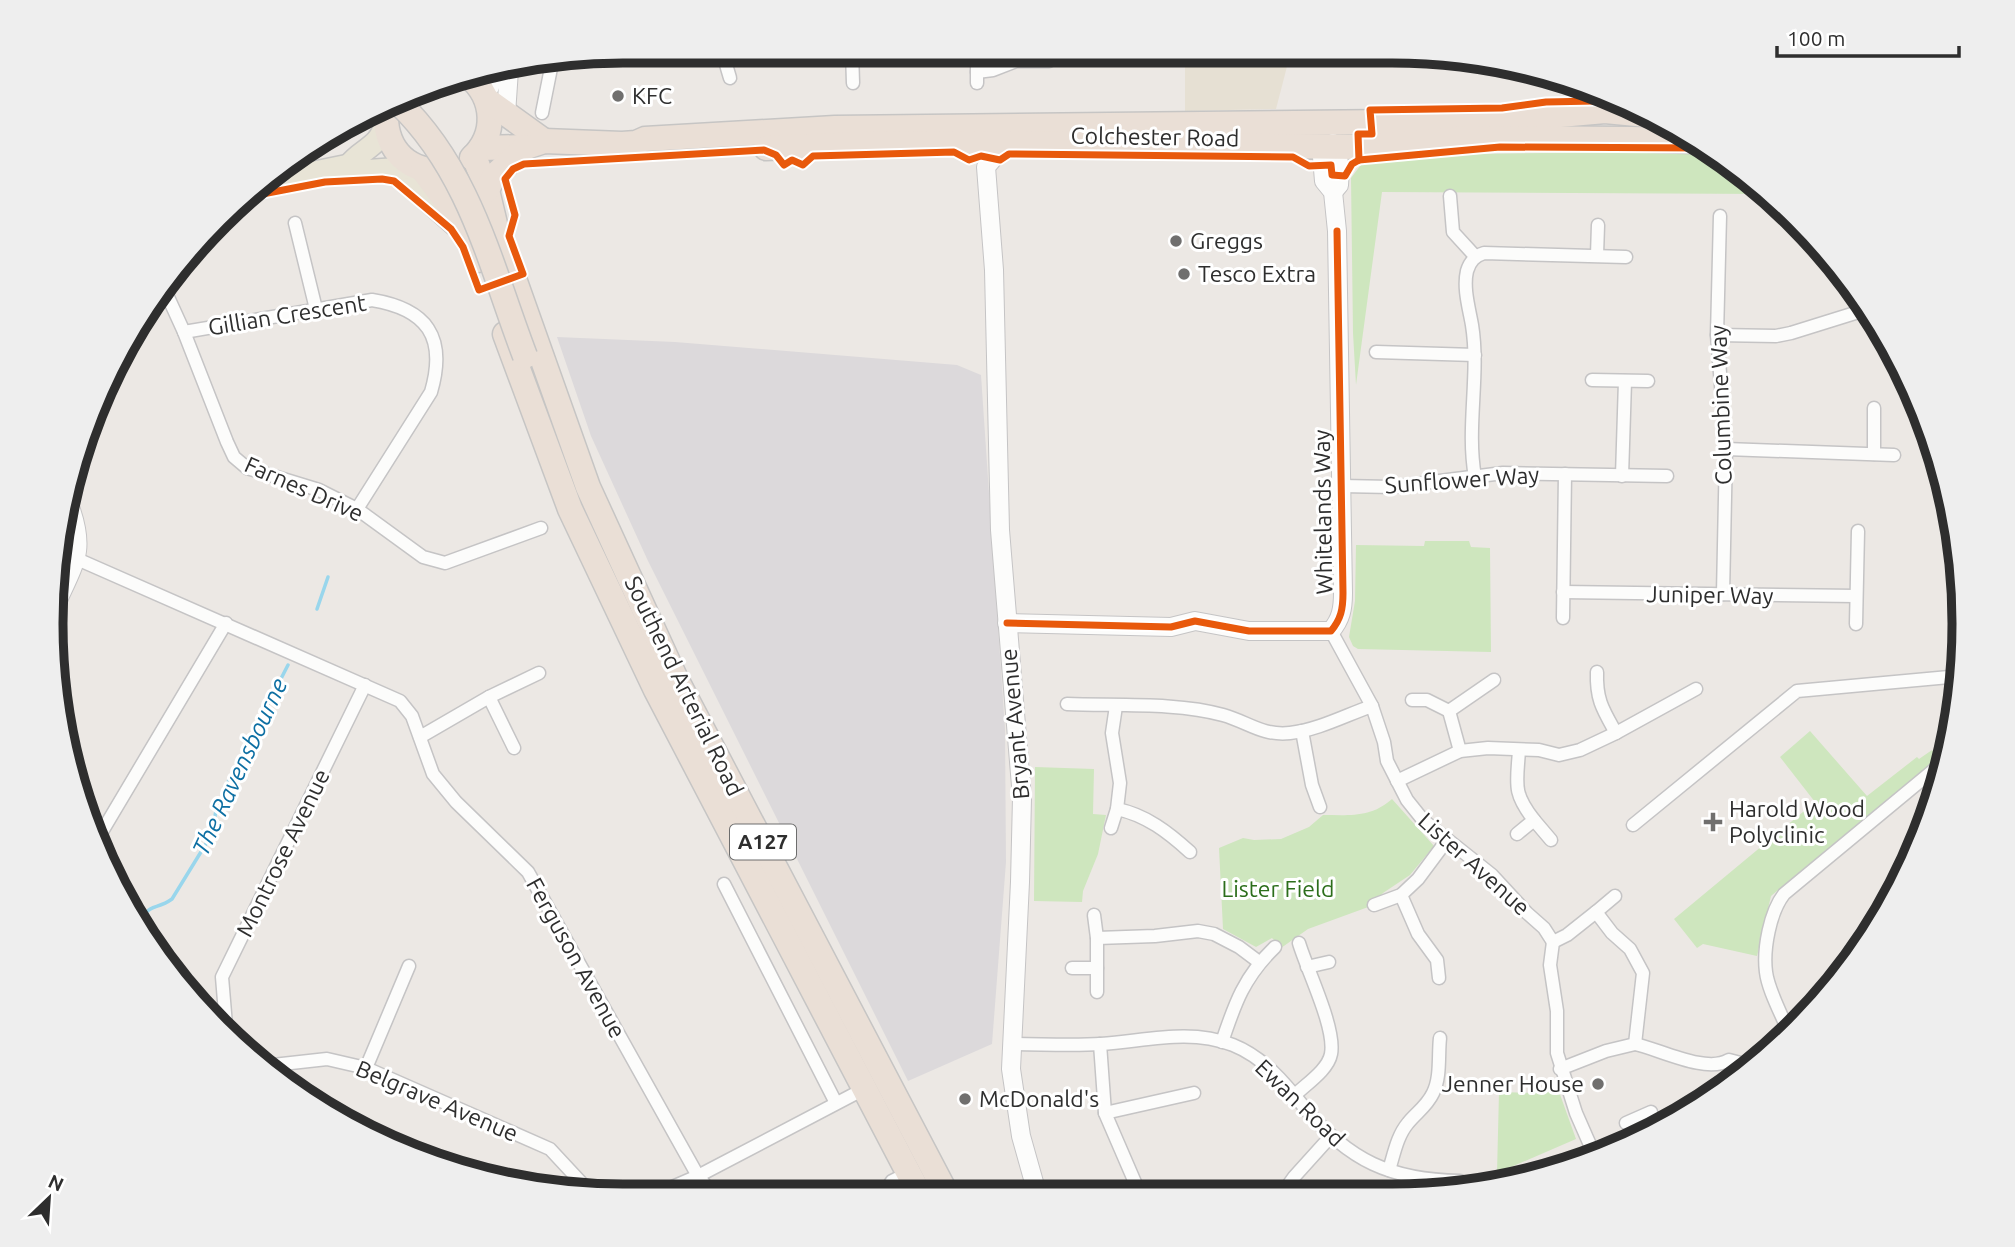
<svg xmlns="http://www.w3.org/2000/svg" width="2015" height="1247" viewBox="0 0 2015 1247" font-family="Ubuntu,sans-serif">
  <style>
    .industrial { fill: #dcd9db }
    .education { fill: #e6e0d3 }
    .green { fill: #cee6be }
    .lines { fill: none; stroke-linecap: round; stroke-linejoin: round }
    .stream { stroke: #99d6ec; stroke-width: 3.5 }
    .street-tunnel { stroke: #c6c3c0; stroke-width: 12; stroke-dasharray: 12 6; stroke-linecap: butt }
    .street-casing { stroke: #c5c4c5; stroke-width: 15 }
    .secondary-casing { stroke: #c5c4c5; stroke-width: 20 }
    .primary-casing { stroke: #c6c5c4; stroke-width: 24 }
    .highway-casing { stroke: #c6c5c4; stroke-width: 27 }
    .street { stroke: #fcfcfb; stroke-width: 12 }
    .secondary { stroke: #fcfcfb; stroke-width: 18 }
    .primary { stroke: #e8e4d6; stroke-width: 21 }
    .highway { stroke: #eadfd6; stroke-width: 24 }
    .highway-bridge-casing { stroke: #c6c5c4; stroke-width: 27; stroke-linecap: butt }
    .highway-bridge { stroke: #eadfd6; stroke-width: 24 }
    .cycleway-casing { stroke: #fff; stroke-width: 11 }
    .cycleway { stroke: #e8590c; stroke-width: 7 }
    .poi-dot { fill: #706f6e; stroke: #fff; stroke-width: 2.5 }
    .labels { text-anchor: middle; stroke-width: 6; stroke-linejoin: round; paint-order: stroke }
    .shield { fill: #fff; stroke: #6d6d6d; stroke-width: 2 }
    .shield-label { font-size: 21px; font-weight: bold; fill: #2e2e2e }
    .poi-label { font-size: 23px; fill: #2e2e2e; stroke: #fff; text-anchor: start }
    .street-label { font-size: 23px; fill: #2e2e2e; stroke: #fff }
    .park-label { font-size: 23px; fill: #2c6e1b; stroke: #fff }
    .water-label { font-size: 24px; font-style: italic; fill: #0d6fa3; stroke: #fff }
    .rim { fill: none; stroke: #2e2e2e; stroke-width: 9 }
  </style>
  <rect width="100%" height="100%" fill="#ece8e4"/>
  <polygon class="industrial" points="557,337 675,342 957,365 981,375 1005,729 1006,862 992,1044 908,1081 648,561 591,436"/>
  <polygon class="education" points="1185,54 1290,55 1276,109 1185,111"/>
  <g class="green">
    <polygon points="1625,152 1716,155 1740,169 1766,194 1382,192 1356,385 1353,333 1351,178 1363,162 1477,154"/>
    <polygon points="1425,541 1469,541 1471,547 1490,548 1491,652 1358,649 1353,646 1349,637 1355,601 1356,545 1424,546"/>
    <polygon points="1810,731 1867,796 1917,757 1919,759 1932,750 1939,758 1771,896 1757,956 1703,944 1697,948 1674,919 1815,802 1780,757"/>
    <polygon points="1035,767 1094,769 1093,814 1106,815 1098,854 1083,891 1082,902 1034,901"/>
    <path d="M 1392,799 L 1434,846 L 1410,875 L 1383,893 L 1371,906 L 1308,929 L 1281,948 L 1272,938 L 1256,947 L 1223,929 L 1219,848 L 1243,838 L 1254,840 L 1281,839 L 1309,827 L 1323,815 C 1349,815 1371,818 1392,799 Z"/>
    <polygon points="1557,1086 1576,1139 1497,1173 1499,1092 1536,1093"/>
  </g>
  <g class="lines">
    <g class="stream">
      <polyline points="317,609 328,577"/>
      <path d="M 142,930 C 144,901 154,912 172,899 L 212,834 L 216,810 L 225,788 L 288,665"/>
    </g>
    <polyline class="street-tunnel" points="1639,1120 1644,1133"/>
    <defs>
      <g id="street">
        <polyline points="722,51 730,78"/>
        <polyline points="852,52 853,83"/>
        <polyline points="977,72 993,70 1016,61 1049,61"/>
        <polyline points="977,83 977,53"/>
        <polyline points="542,113 552,63"/>
        <polyline points="1450,196 1453,232 1475,256"/>
        <polyline points="1720,216 1717,335 1726,449 1723,594"/>
        <polyline points="295,223 316,309"/>
        <polyline points="1597,255 1598,225"/>
        <polyline points="163,286 184,332 227,442 234,457 247,468 319,490 357,509 423,557 445,563 541,528"/>
        <path d="M 184,332 L 372,300 C 427,309 447,337 431,392 L 357,509"/>
        <polyline points="1717,335 1776,336 1791,333 1868,309"/>
        <polyline points="1376,352 1475,355"/>
        <polyline points="1592,380 1648,381"/>
        <polyline points="1726,449 1894,455"/>
        <polyline points="1874,454 1874,408"/>
        <polyline points="1622,476 1625,381"/>
        <path d="M 1475,477 C 1466,427 1480,375 1472,325 C 1469,308 1463,288 1467,271 C 1470,261 1475,256 1484,253 L 1626,257"/>
        <polyline points="1342,486 1392,487 1503,473 1667,476"/>
        <polyline points="77,559 400,701 412,716 433,774 456,802 528,872 698,1176 711,1192"/>
        <polyline points="1563,592 1856,596"/>
        <polyline points="1563,618 1565,474"/>
        <polyline points="1856,624 1858,531"/>
        <polyline points="1331,631 1372,706 1384,742 1387,761 1407,800 1423,820 1492,875 1527,913 1544,928 1553,942"/>
        <path d="M 1597,672 C 1596,700 1603,710 1616,733"/>
        <polyline points="489,697 539,673"/>
        <polyline points="1412,700 1427,700 1449,711 1494,680"/>
        <path d="M 1067,704 C 1114,706 1178,702 1223,715 C 1248,722 1262,736 1290,733 C 1318,730 1346,715 1372,706"/>
        <polyline points="1449,711 1460,751"/>
        <polyline points="1302,731 1312,785 1320,807"/>
        <polyline points="420,737 489,697 514,748"/>
        <polyline points="1397,781 1460,751 1488,748 1539,750 1559,755 1580,750 1616,733 1696,689"/>
        <path d="M 1117,809 C 1146,815 1168,832 1190,852"/>
        <polyline points="1534,820 1551,840"/>
        <polyline points="1633,825 1797,691 1960,676"/>
        <polyline points="1111,828 1117,809 1120,783 1112,733 1116,706"/>
        <path d="M 1517,834 L 1534,820 C 1512,792 1517,784 1519,750"/>
        <polyline points="97,840 226,623"/>
        <polyline points="724,884 836,1103"/>
        <polyline points="1401,895 1418,934 1437,960 1439,978"/>
        <polyline points="1374,905 1401,895 1418,879 1447,840"/>
        <polyline points="1596,912 1615,896"/>
        <polyline points="1094,915 1097,938 1097,992"/>
        <polyline points="1097,938 1155,936 1198,931 1214,934 1239,947 1259,962"/>
        <polyline points="1553,942 1567,935 1596,912 1612,933 1630,949 1643,973 1635,1044 1606,1051 1560,1069"/>
        <polyline points="1553,942 1550,965 1557,1011 1557,1053 1576,1113 1594,1154"/>
        <polyline points="1307,967 1329,962"/>
        <polyline points="1072,968 1097,968"/>
        <polyline points="226,1025 222,977 365,685"/>
        <path d="M 1789,1033 C 1782,1015 1768,990 1766,972 C 1763,949 1770,912 1784,894 L 1947,759"/>
        <path d="M 1222,1042 C 1235,1003 1244,977 1275,947"/>
        <path d="M 1011,1044 C 1041,1044 1071,1046 1101,1044 C 1146,1041 1189,1028 1233,1045 C 1263,1057 1284,1082 1304,1107 C 1349,1161 1391,1180 1460,1181"/>
        <polyline points="1100,1044 1105,1113 1140,1194"/>
        <path d="M 1635,1044 C 1659,1049 1706,1074 1729,1060 L 1752,1066"/>
        <polyline points="264,1066 327,1059 366,1068 550,1149 590,1192"/>
        <polyline points="366,1068 409,966"/>
        <path d="M 1295,1095 C 1306,1084 1328,1070 1331,1054 C 1336,1028 1307,970 1299,943"/>
        <polyline points="1105,1113 1194,1093"/>
        <polyline points="1626,1123 1651,1112"/>
        <path d="M 1389,1170 C 1394,1154 1397,1136 1408,1123 C 1416,1113 1427,1106 1433,1093 C 1441,1077 1438,1056 1440,1038"/>
        <polyline points="661,1192 698,1176 864,1089"/>
        <polyline points="884,1193 892,1181 908,1173"/>
        <polyline points="1282,1194 1294,1177 1331,1136"/>
      </g>
      <g id="secondary">
        <polyline points="486,96 496,72"/>
        <polyline points="506,114 509,70"/>
        <polyline points="1006,143 986,167 994,270 1000,530 1022,798 1020,882 1011,1069 1021,1136 1037,1193"/>
        <path d="M 1333,192 L 1339,185 C 1340,171 1341,159 1333,147"/>
        <path d="M 54,605 L 58,600 C 76,561 85,549 70,507"/>
        <path d="M 1007,623 L 1171,627 L 1195,621 L 1249,631 L 1331,631 C 1341,619 1343,609 1343,593 L 1337,231 L 1333,192 L 1324,181 L 1322,157 L 1334,145 L 1333,143"/>
      </g>
      <g id="primary">
        <path d="M 349,165 C 361,149 380,147 385,124"/>
        <polyline points="393,170 455,225"/>
        <polyline points="261,183 349,165 361,171 418,167"/>
      </g>
      <g id="highway">
        <path d="M 469,76 C 495,99 497,134 472,158"/>
        <polyline points="487,100 544,141"/>
        <path d="M 386,110 C 384,145 403,170 439,171"/>
        <polyline points="481,148 526,147 544,141 622,144 636,143 645,139 835,128 1492,121 1605,111 1647,115"/>
        <polyline points="766,148 861,144 1006,143 1359,147 1467,138 1632,139 1692,141"/>
        <polyline points="474,156 487,190 496,228 588,487 675,677 946,1193"/>
        <polyline points="423,170 461,221 478,260"/>
        <polyline points="487,190 494,176 526,147"/>
        <polyline points="505,334 570,509 656,690 919,1193"/>
      </g>
    </defs>
    <use href="#street" class="street-casing"/>
    <use href="#secondary" class="secondary-casing"/>
    <use href="#primary" class="primary-casing"/>
    <use href="#highway" class="highway-casing"/>
    <use href="#street" class="street"/>
    <use href="#secondary" class="secondary"/>
    <use href="#primary" class="primary"/>
    <use href="#highway" class="highway"/>
    <defs>
      <path id="highway-bridge" d="M 399,103 C 470,171 491,267 525,356"/>
    </defs>
    <use href="#highway-bridge" class="highway-bridge-casing"/>
    <use href="#highway-bridge" class="highway-bridge"/>
    <defs>
      <g id="cycleway">
        <polyline points="1359,160 1500,147 1704,148"/>
        <polyline points="1359,160 1358,134 1372,134 1370,110 1502,108 1546,102 1595,101 1616,97"/>
        <polyline points="247,197 325,182 382,179 394,181 451,229 463,247 479,290 523,274 509,236 515,215 505,179 513,169 524,164 764,150 776,155 784,165 792,160 803,165 813,156 954,152 969,160 981,156 1000,160 1009,154 1293,157 1309,166 1331,165 1332,175 1345,176 1352,164 1359,160"/>
        <path d="M 1007,623 L 1171,627 L 1195,621 L 1249,631 L 1331,631 C 1341,619 1343,609 1343,593 L 1337,231"/>
      </g>
    </defs>
    <use href="#cycleway" class="cycleway-casing"/>
    <use href="#cycleway" class="cycleway"/>
  </g>
  <g class="poi-dot">
    <circle cx="618" cy="96" r="7"/>
    <circle cx="1176" cy="241" r="7"/>
    <circle cx="1184" cy="274" r="7"/>
    <path d="M1709.5 811.5h7v7h7v7h-7v7h-7v-7h-7v-7h7z"/>
    <circle cx="1598" cy="1084" r="7"/>
    <circle cx="965" cy="1099" r="7"/>
  </g>
  <g class="labels">
    <rect class="shield" x="730" y="824.5" width="66" height="35" rx="5"/>
    <g class="shield-label">
      <text x="763" y="849">A127</text>
    </g>
    <g class="poi-label">
      <text x="632" y="104">KFC</text>
      <text x="1190" y="249">Greggs</text>
      <text x="1198" y="282">Tesco Extra</text>
      <text x="1729" y="817">Harold Wood<tspan x="1729" dy="26">Polyclinic</tspan></text>
      <text x="1584" y="1092" text-anchor="end">Jenner House</text>
      <text x="979" y="1107">McDonald's</text>
    </g>
    <g class="street-label">
      <text transform="translate(1155 137) rotate(1)" y="8">Colchester Road</text>
      <text transform="translate(287 315) rotate(-9)" y="8">Gillian Crescent</text>
      <text transform="translate(1721 405) rotate(-92)" y="8">Columbine Way</text>
      <text transform="translate(1462 480) rotate(-4)" y="8">Sunflower Way</text>
      <text transform="translate(304 489) rotate(24)" y="8">Farnes Drive</text>
      <text transform="translate(1323 512) rotate(-91)" y="8">Whitelands Way</text>
      <text transform="translate(1710 595) rotate(1)" y="8">Juniper Way</text>
      <text transform="translate(684 686) rotate(64)" y="8">Southend Arterial Road</text>
      <text transform="translate(1015 724) rotate(-95)" y="8">Bryant Avenue</text>
      <text transform="translate(283 853) rotate(-64)" y="8">Montrose Avenue</text>
      <text transform="translate(1474 864) rotate(42)" y="8">Lister Avenue</text>
      <text transform="translate(576 958) rotate(61)" y="8">Ferguson Avenue</text>
      <text transform="translate(437 1101) rotate(23)" y="8">Belgrave Avenue</text>
      <text transform="translate(1300 1103) rotate(44)" y="8">Ewan Road</text>
    </g>
    <g class="park-label">
      <text x="1278" y="897">Lister Field</text>
    </g>
    <g class="water-label">
      <text transform="translate(240 767) rotate(-65)" y="8">The Ravensbourne</text>
    </g>
  </g>
  <path d="M0 0H2015V1247H0ZM623 63H1392A560 560 0 0 1 1952 623V624A560 560 0 0 1 1392 1184H623A560 560 0 0 1 63 624V623A560 560 0 0 1 623 63Z" fill="#eee" fill-rule="evenodd"/>
  <path class="rim" d="M623 63H1392A560 560 0 0 1 1952 623V624A560 560 0 0 1 1392 1184H623A560 560 0 0 1 63 624V623A560 560 0 0 1 623 63Z"/>
  <g transform="translate(49 1198) rotate(25)" stroke="#ffffff" stroke-width="5" paint-order="stroke">
  <path d="M0-5L12 26L0 18L-12 26Z" fill="#2e2e2e"/>
  <text y="-10" font-size="19" font-weight="bold" text-anchor="middle" fill="#2e2e2e">N</text>
  </g>
  <path d="M1777 46v10h182v-10" fill="none" stroke="#2e2e2e" stroke-width="3.5"/>
  <text x="1787" y="46" font-size="21" fill="#2e2e2e" stroke="#ffffff" stroke-width="5" paint-order="stroke">100 m</text>
</svg>
